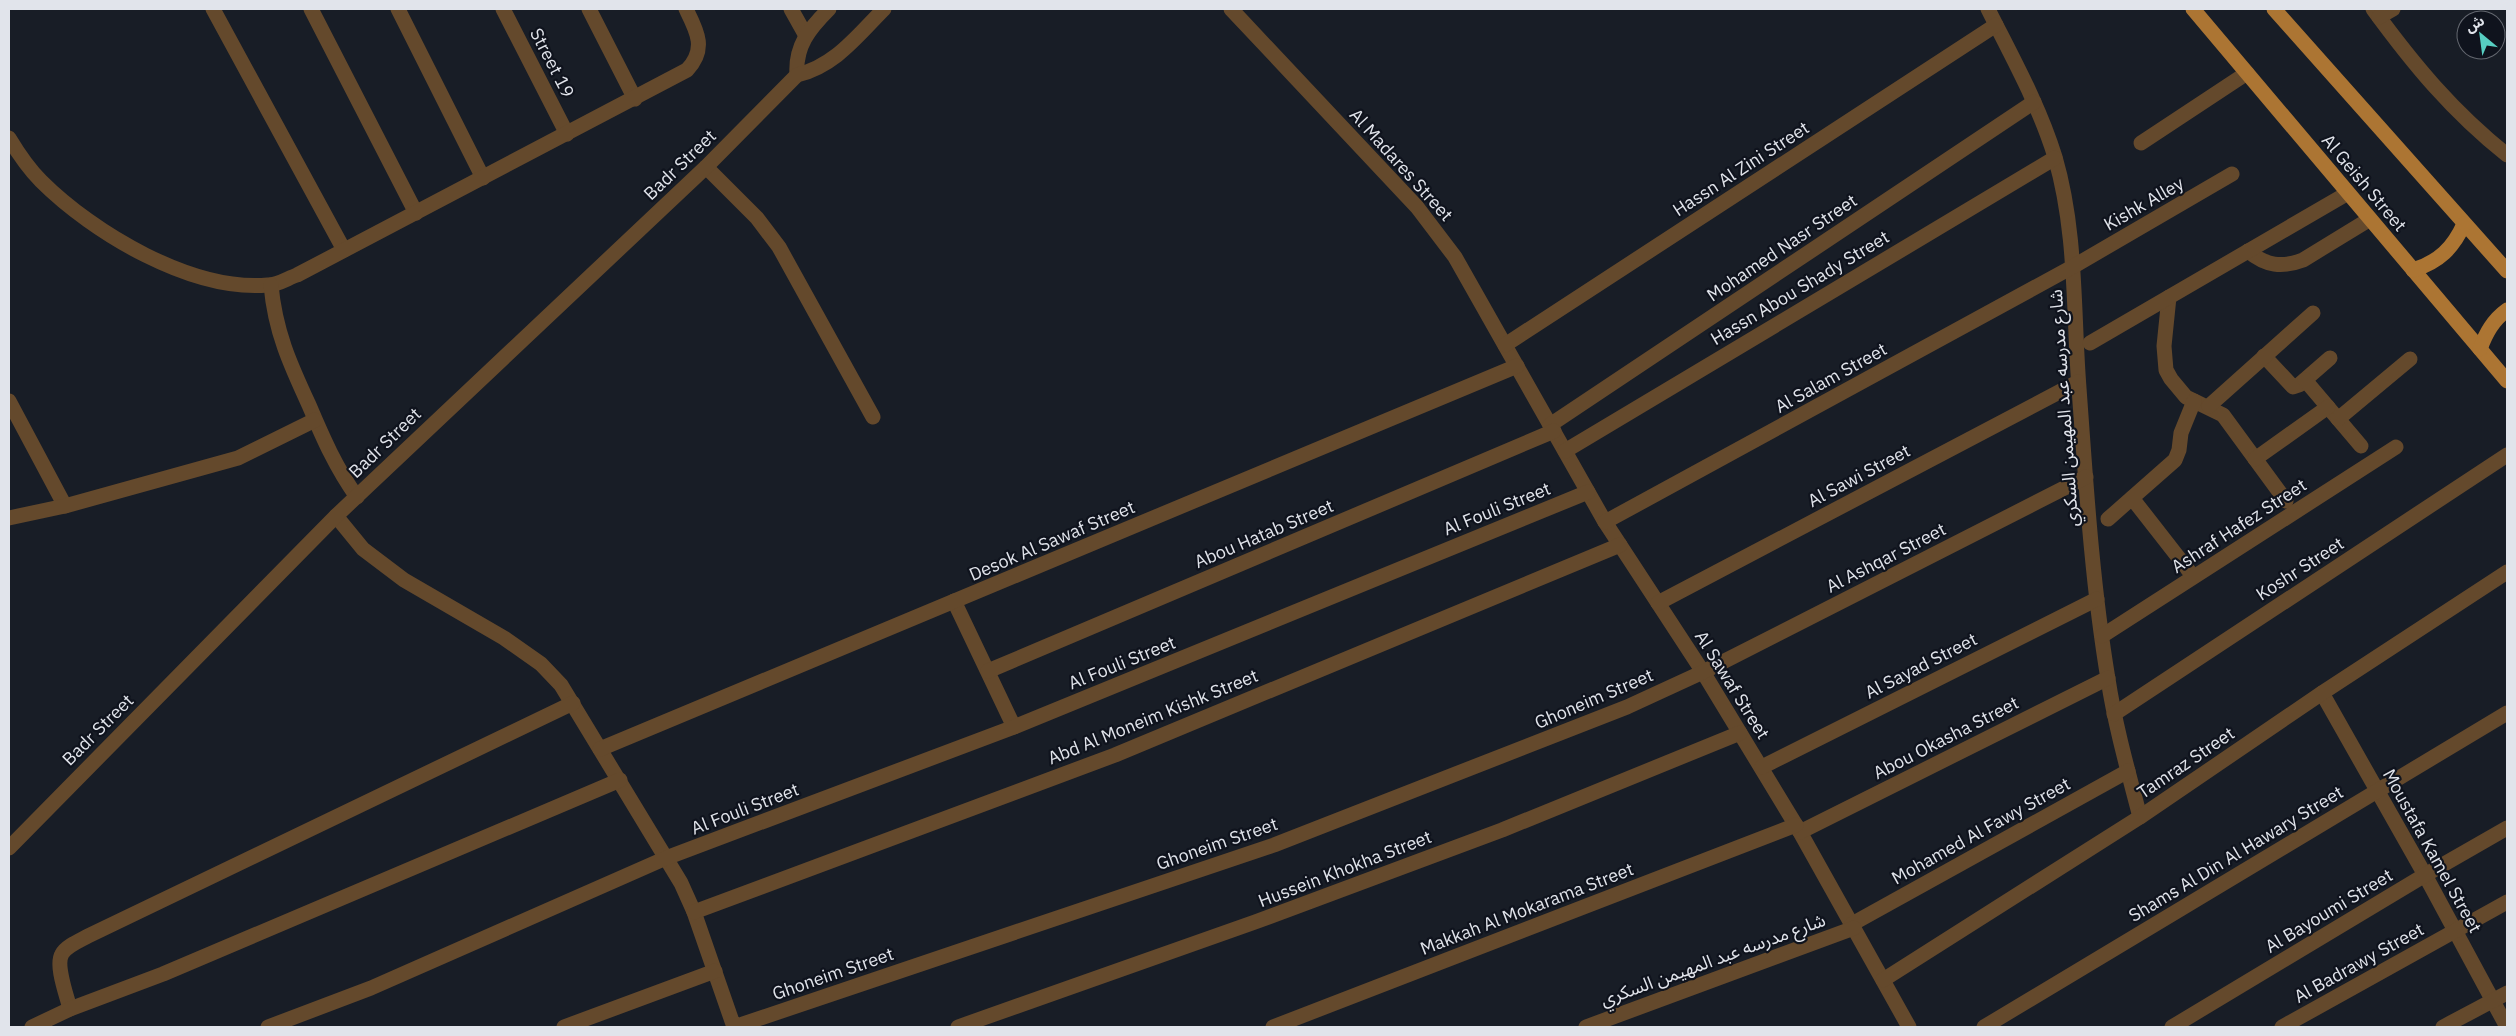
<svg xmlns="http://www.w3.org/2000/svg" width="2516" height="1036" viewBox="0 0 2516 1036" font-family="'IBM Plex Sans','Noto Sans Arabic',sans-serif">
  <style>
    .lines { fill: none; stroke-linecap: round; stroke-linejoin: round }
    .minor { stroke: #64492c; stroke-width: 15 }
    .major { stroke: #ac7533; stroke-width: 15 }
    .labels { text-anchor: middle; stroke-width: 4.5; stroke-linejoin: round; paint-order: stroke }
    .street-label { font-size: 18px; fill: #e1e4eb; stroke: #0f131d }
  </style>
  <rect width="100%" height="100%" fill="#181d26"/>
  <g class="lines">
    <g class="minor">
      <polyline points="213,9 344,250"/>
      <polyline points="311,9 416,213"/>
      <polyline points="398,9 483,178"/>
      <polyline points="503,9 567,134"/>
      <polyline points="589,9 635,99"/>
      <polyline points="791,9 805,34"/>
      <polyline points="1231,9 1417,207 1455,257 1605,522 1703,672 1800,832 1909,1027"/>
      <path d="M 1988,9 C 2012,57 2039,105 2055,157 C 2077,232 2073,311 2079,388 C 2086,485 2092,583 2108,679 C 2115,725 2128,771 2140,817"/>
      <path d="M 2373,9 C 2414,65 2452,111 2507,155"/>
      <polyline points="2379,17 2393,9"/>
      <path d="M 797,75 C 795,46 809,29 829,9"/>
      <path d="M 9,138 C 18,153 28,168 41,181 C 93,233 192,292 268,285 C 278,285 288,278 297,275 L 687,70 C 707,49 697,31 686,9"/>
      <polyline points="2141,143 2247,73"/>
      <polyline points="706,167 757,218 779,247 873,417"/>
      <path d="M 2248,251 C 2266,266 2282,268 2303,260 L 2370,219"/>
      <path d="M 271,285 C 275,331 290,364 309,405 C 323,438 336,468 357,497"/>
      <polyline points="2169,297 2164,346 2166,370 2171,379 2186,397 2223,415 2286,501"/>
      <polyline points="2090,343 2348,193"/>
      <polyline points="1505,345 1996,25"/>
      <polyline points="2264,356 2293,387 2299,385 2330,358"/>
      <polyline points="2305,380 2361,446"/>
      <polyline points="9,401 65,506"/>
      <polyline points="2209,406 2313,313"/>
      <polyline points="2338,419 2410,359"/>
      <polyline points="1550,425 2034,102"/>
      <polyline points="1565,451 2055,158"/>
      <polyline points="2255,459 2328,407"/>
      <polyline points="2132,498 2189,571"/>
      <polyline points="336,516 363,549 404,580 504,638 541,664 561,685 681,883 694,912 734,1027 1274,845 1627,707 1703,672 2086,477"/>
      <polyline points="9,518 65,506 238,458 315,420"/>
      <polyline points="2108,519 2175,460 2179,450 2181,433 2194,401"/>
      <polyline points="1605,522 2074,266 2232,174"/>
      <polyline points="954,601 1014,727"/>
      <polyline points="1658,603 2078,382"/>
      <polyline points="2102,636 2396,447"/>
      <polyline points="988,671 1554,431"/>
      <polyline points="2322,693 2425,875 2507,1027"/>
      <polyline points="2114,714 2507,455"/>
      <polyline points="600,749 1517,366"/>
      <polyline points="1762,767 2097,599"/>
      <polyline points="1800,832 2108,678"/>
      <path d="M 9,848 L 336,516 L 706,167 L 797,75 C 835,66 857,36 884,9"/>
      <polyline points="694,912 1115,755 1620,545"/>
      <polyline points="1852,924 2128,771"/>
      <polyline points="1883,980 2140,817 2322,693 2507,572"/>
      <path d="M 70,1009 C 67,996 55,965 62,954 C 66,946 81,940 88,936 L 573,703"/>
      <polyline points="32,1027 70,1009 163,974 620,780"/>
      <polyline points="268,1027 371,988 666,858 1014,727 1588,492"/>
      <polyline points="564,1027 715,971"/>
      <polyline points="958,1027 1255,922 1502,830 1740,733"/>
      <polyline points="1273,1027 1796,825"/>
      <polyline points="1586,1027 1854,928"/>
      <polyline points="1984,1027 2507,713"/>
      <polyline points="2172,1027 2425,875 2507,828"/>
      <polyline points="2282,1027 2507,902"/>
      <polyline points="2443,1027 2507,993"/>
    </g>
    <g class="major">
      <polyline points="2193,9 2507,381"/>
      <polyline points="2274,9 2507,271"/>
      <path d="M 2413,270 C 2439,262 2453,248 2464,224"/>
      <path d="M 2480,349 C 2486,333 2493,320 2507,310"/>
    </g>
  </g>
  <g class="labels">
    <g class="street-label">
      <text transform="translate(552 63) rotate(63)" y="6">Street 19</text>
      <text transform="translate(680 165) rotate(-44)" y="6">Badr Street</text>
      <text transform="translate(1401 165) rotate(48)" y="6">Al Madares Street</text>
      <text transform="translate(1741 169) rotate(-33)" y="6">Hassn Al Zini Street</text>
      <text transform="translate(2364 183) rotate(50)" y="6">Al Geish Street</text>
      <text transform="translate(2144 204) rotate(-30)" y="6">Kishk Alley</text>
      <text transform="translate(1782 248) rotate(-34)" y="6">Mohamed Nasr Street</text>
      <text transform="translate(1800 288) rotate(-31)" y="6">Hassn Abou Shady Street</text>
      <text transform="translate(1831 378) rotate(-29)" y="6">Al Salam Street</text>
      <text transform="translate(2064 408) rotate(-94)" y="6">شارع مدرسه عبد المهيمن السكري</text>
      <text transform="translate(385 443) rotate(-44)" y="6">Badr Street</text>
      <text transform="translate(1859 476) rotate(-28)" y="6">Al Sawi Street</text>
      <text transform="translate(1497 509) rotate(-22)" y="6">Al Fouli Street</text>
      <text transform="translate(2239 526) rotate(-33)" y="6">Ashraf Hafez Street</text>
      <text transform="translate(1264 534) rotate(-23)" y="6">Abou Hatab Street</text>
      <text transform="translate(1052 541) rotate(-23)" y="6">Desok Al Sawaf Street</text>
      <text transform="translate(1886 558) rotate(-27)" y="6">Al Ashqar Street</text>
      <text transform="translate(2300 569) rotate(-33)" y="6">Koshr Street</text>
      <text transform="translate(1122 663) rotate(-22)" y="6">Al Fouli Street</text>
      <text transform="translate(1921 666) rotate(-27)" y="6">Al Sayad Street</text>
      <text transform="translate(1732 685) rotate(58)" y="6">Al Sawaf Street</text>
      <text transform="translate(1594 699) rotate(-23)" y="6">Ghoneim Street</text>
      <text transform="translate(1153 717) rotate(-22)" y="6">Abd Al Moneim Kishk Street</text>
      <text transform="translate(98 730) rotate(-45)" y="6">Badr Street</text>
      <text transform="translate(1946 738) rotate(-27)" y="6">Abou Okasha Street</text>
      <text transform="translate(2186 763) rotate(-34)" y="6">Tamraz Street</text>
      <text transform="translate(745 809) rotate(-21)" y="6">Al Fouli Street</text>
      <text transform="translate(1981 831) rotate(-29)" y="6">Mohamed Al Fawy Street</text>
      <text transform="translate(1217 844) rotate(-19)" y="6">Ghoneim Street</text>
      <text transform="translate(2432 851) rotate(61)" y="6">Moustafa Kamel Street</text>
      <text transform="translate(2236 854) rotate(-31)" y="6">Shams Al Din Al Hawary Street</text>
      <text transform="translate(1345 869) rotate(-21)" y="6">Hussein Khokha Street</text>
      <text transform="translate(1527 909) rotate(-21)" y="6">Makkah Al Mokarama Street</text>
      <text transform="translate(2329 911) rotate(-31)" y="6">Al Bayoumi Street</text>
      <text transform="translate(1713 960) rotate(-20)" y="6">شارع مدرسه عبد المهيمن السكري</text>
      <text transform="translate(2359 963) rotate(-29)" y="6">Al Badrawy Street</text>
      <text transform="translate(833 974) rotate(-19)" y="6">Ghoneim Street</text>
    </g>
  </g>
  <rect width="2516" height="1036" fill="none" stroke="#e1e4eb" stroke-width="20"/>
  <g transform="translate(2481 35) rotate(331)"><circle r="24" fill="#0f131d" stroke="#63676f"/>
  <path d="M0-4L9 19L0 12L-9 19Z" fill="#57cec2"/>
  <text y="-8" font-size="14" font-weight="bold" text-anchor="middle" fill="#e1e4eb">ش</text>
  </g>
</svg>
